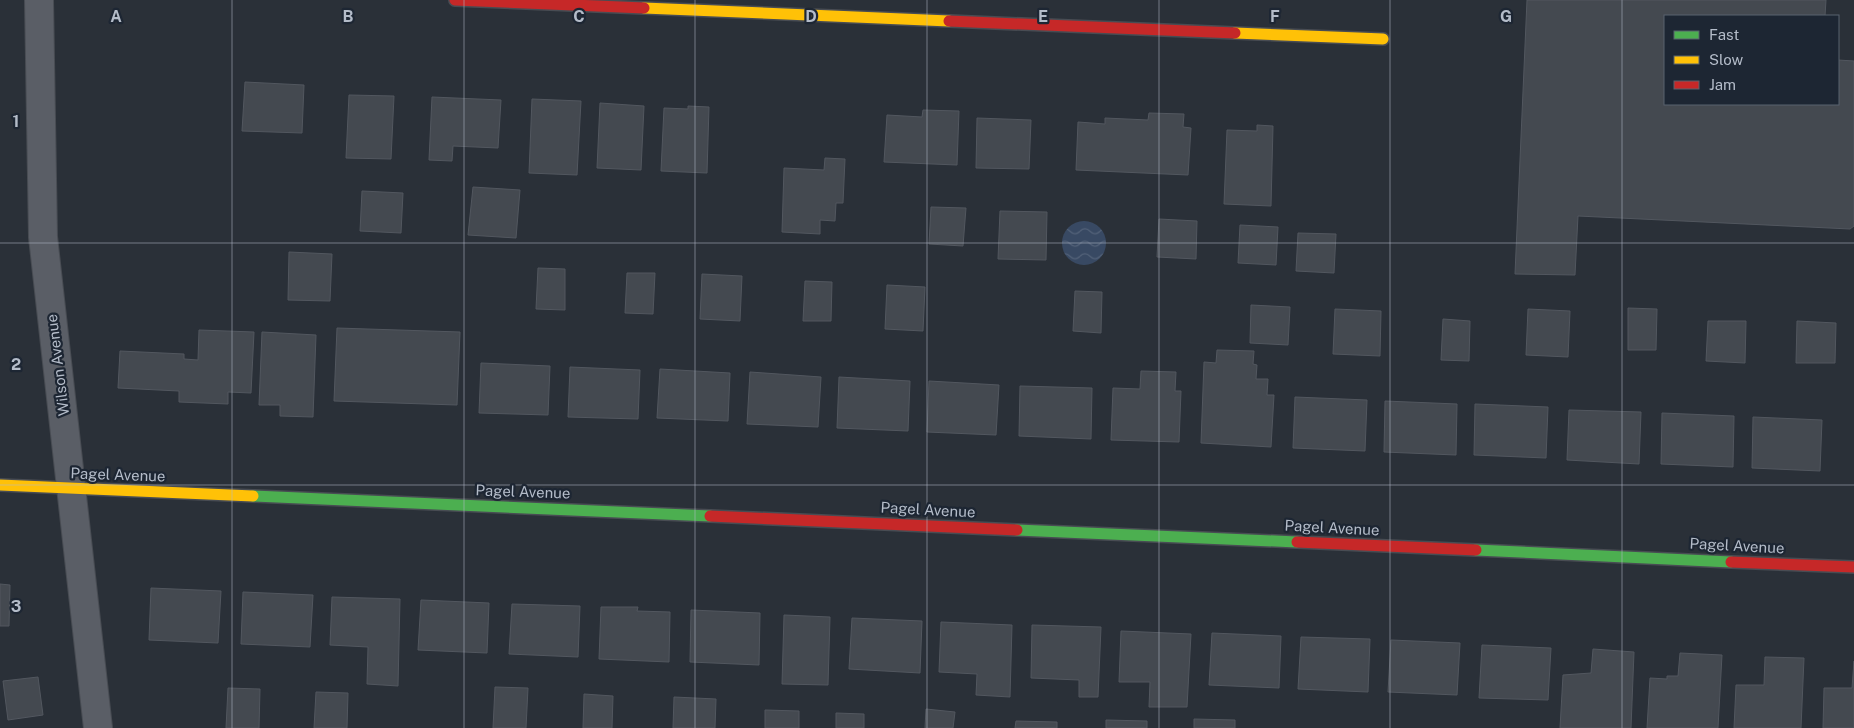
<svg xmlns="http://www.w3.org/2000/svg" width="1854" height="728" viewBox="0 0 1854 728" font-family="'Public Sans',sans-serif">
  <style>
    .water { fill: url(#water-waves) }
    .building { fill: #444950; stroke: #52575f }
    .lines { fill: none; stroke-linecap: round; stroke-linejoin: round }
    .street-casing { stroke: #484c53; stroke-width: 30 }
    .fast-casing { stroke: #484c53; stroke-width: 14 }
    .slow-casing { stroke: #484c53; stroke-width: 14 }
    .jam-casing { stroke: #484c53; stroke-width: 14 }
    .street { stroke: #5a5e66; stroke-width: 28 }
    .fast { stroke: #4caf50; stroke-width: 11 }
    .slow { stroke: #ffc107; stroke-width: 11 }
    .jam { stroke: #c62828; stroke-width: 11 }
    .grid { fill: none; stroke: #b4bcc9; stroke-width: 1; stroke-opacity: 0.55 }
    .labels { text-anchor: middle; stroke-width: 4.5; stroke-linejoin: round; paint-order: stroke }
    .street-label { font-size: 15px; fill: #b4bcc9; stroke: #1d2633 }
    .grid-label { font-size: 16px; text-anchor: middle; font-weight: bold; fill: #b4bcc9; stroke: #1d2633; stroke-width: 4.5; stroke-linejoin: round; paint-order: stroke }
  </style>
  <defs>
    <pattern id="water-waves" width="16" height="10" patternUnits="userSpaceOnUse" patternTransform="scale(1.25)"><rect width="16" height="10" fill="#384963"/><path d="M0 5q4-4 8 0t8 0" fill="none" stroke="#526178"/></pattern>
  </defs>
  <rect width="100%" height="100%" fill="#2a3038"/>
  <circle class="water" cx="1084" cy="243" r="22"/>
  <g class="building">
    <polygon points="1527,0 1826,0 1825,16 1665,16 1665,104 1838,104 1838,60 1854,61 1854,226 1850,229 1578,216 1575,275 1515,274"/>
    <polygon points="245,82 304,85 302,133 242,131"/>
    <polygon points="349,95 394,96 391,159 346,158"/>
    <polygon points="432,97 501,100 498,148 453,146 452,161 429,160"/>
    <polygon points="532,99 581,101 577,175 529,173"/>
    <polygon points="600,103 644,106 641,170 597,168"/>
    <polygon points="688,106 709,107 707,173 661,171 664,108 688,109"/>
    <polygon points="923,110 959,111 957,165 884,162 887,115 922,117"/>
    <polygon points="1149,113 1184,114 1183,127 1191,128 1188,175 1076,170 1078,122 1105,124 1105,118 1148,120"/>
    <polygon points="977,118 1031,120 1029,169 976,168"/>
    <polygon points="1257,125 1273,126 1271,206 1224,204 1227,130 1257,131"/>
    <polygon points="825,158 845,159 843,203 836,203 835,221 820,220 820,234 782,232 784,168 824,170"/>
    <polygon points="473,187 520,190 516,238 468,235"/>
    <polygon points="362,191 403,193 401,233 360,231"/>
    <polygon points="931,207 966,208 963,246 929,244"/>
    <polygon points="1000,211 1047,212 1046,260 998,259"/>
    <polygon points="1159,219 1197,221 1196,259 1157,257"/>
    <polygon points="1240,225 1278,227 1276,265 1238,263"/>
    <polygon points="1298,233 1336,234 1334,273 1296,271"/>
    <polygon points="289,252 332,254 330,301 288,300"/>
    <polygon points="538,268 565,269 565,310 536,309"/>
    <polygon points="627,273 655,273 653,314 625,313"/>
    <polygon points="702,274 742,276 740,321 700,319"/>
    <polygon points="805,281 832,282 831,321 803,321"/>
    <polygon points="887,285 925,287 923,331 885,329"/>
    <polygon points="1075,291 1102,292 1101,333 1073,331"/>
    <polygon points="1251,305 1290,307 1288,345 1250,343"/>
    <polygon points="1628,308 1657,309 1656,350 1628,350"/>
    <polygon points="1335,309 1381,311 1380,356 1333,354"/>
    <polygon points="1528,309 1570,311 1568,357 1526,355"/>
    <polygon points="1443,319 1470,321 1469,361 1441,360"/>
    <polygon points="1708,321 1746,321 1745,363 1706,361"/>
    <polygon points="1797,321 1836,323 1835,363 1796,363"/>
    <polygon points="337,328 460,332 457,405 334,401"/>
    <polygon points="199,330 254,332 251,393 228,392 228,404 179,402 179,391 118,388 120,351 184,354 184,359 198,360"/>
    <polygon points="262,332 316,335 313,417 280,416 280,405 259,405"/>
    <polygon points="1217,350 1254,351 1253,364 1257,365 1256,379 1268,379 1267,395 1274,395 1271,447 1201,443 1204,362 1216,363"/>
    <polygon points="481,363 550,366 548,415 479,413"/>
    <polygon points="570,367 640,370 638,419 568,417"/>
    <polygon points="660,369 730,373 728,421 657,418"/>
    <polygon points="1141,371 1176,372 1175,391 1181,391 1179,442 1111,440 1113,388 1140,389"/>
    <polygon points="750,372 821,377 818,427 747,424"/>
    <polygon points="839,377 910,381 908,431 837,428"/>
    <polygon points="929,381 999,385 996,435 927,432"/>
    <polygon points="1020,386 1092,388 1091,439 1019,436"/>
    <polygon points="1295,397 1367,400 1365,451 1293,448"/>
    <polygon points="1385,401 1457,404 1456,455 1384,452"/>
    <polygon points="1475,404 1548,407 1546,458 1474,455"/>
    <polygon points="1569,410 1641,412 1639,464 1567,460"/>
    <polygon points="1662,413 1734,416 1733,467 1661,464"/>
    <polygon points="1753,417 1822,420 1820,471 1752,468"/>
    <polygon points="0,584 10,585 9,626 0,626"/>
    <polygon points="151,588 221,591 218,643 149,640"/>
    <polygon points="243,592 313,595 310,647 241,644"/>
    <polygon points="332,597 400,599 398,686 367,684 368,647 330,645"/>
    <polygon points="421,600 489,603 487,653 418,650"/>
    <polygon points="512,604 580,606 578,657 509,654"/>
    <polygon points="601,607 638,607 637,611 670,612 669,662 599,659"/>
    <polygon points="691,610 760,613 759,665 690,662"/>
    <polygon points="784,615 830,617 828,685 782,684"/>
    <polygon points="852,618 922,621 920,673 849,669"/>
    <polygon points="941,622 1012,625 1010,697 976,695 977,674 939,672"/>
    <polygon points="1032,625 1101,627 1098,697 1079,697 1079,680 1031,678"/>
    <polygon points="1121,631 1191,634 1187,707 1149,707 1150,682 1119,682"/>
    <polygon points="1212,633 1281,636 1279,688 1209,685"/>
    <polygon points="1301,637 1370,639 1368,692 1298,689"/>
    <polygon points="1391,640 1460,643 1457,695 1388,692"/>
    <polygon points="1482,645 1551,648 1548,700 1479,698"/>
    <polygon points="1593,649 1634,652 1631,728 1560,728 1563,675 1591,673"/>
    <polygon points="1680,653 1722,655 1718,728 1647,728 1650,678 1667,679 1667,676 1678,676"/>
    <polygon points="1765,657 1804,658 1801,728 1734,728 1736,685 1764,685"/>
    <polygon points="1854,661 1854,728 1823,728 1824,688 1852,688"/>
    <polygon points="38,677 43,715 8,720 3,681"/>
    <polygon points="495,687 528,688 526,728 493,728"/>
    <polygon points="228,688 260,689 259,728 226,728"/>
    <polygon points="316,692 348,693 347,728 314,728"/>
    <polygon points="584,694 613,696 612,728 583,728"/>
    <polygon points="674,697 716,699 715,728 673,728"/>
    <polygon points="926,709 955,712 953,728 925,728"/>
    <polygon points="765,710 799,711 799,728 765,728"/>
    <polygon points="836,713 864,714 864,728 836,728"/>
    <polygon points="1194,719 1235,720 1235,728 1194,728"/>
    <polygon points="1106,720 1147,721 1147,728 1106,728"/>
    <polygon points="1016,721 1057,722 1057,728 1015,728"/>
  </g>
  <g class="lines">
    <defs>
      <polyline id="street" points="39,0 43,237 98,728"/>
      <g id="fast">
        <polyline points="253,496 710,516"/>
        <polyline points="1017,530 1297,542"/>
        <polyline points="1476,550 1731,562"/>
      </g>
      <g id="slow">
        <polyline points="644,8 949,21"/>
        <polyline points="1235,33 1383,39"/>
        <polyline points="0,485 253,496"/>
      </g>
      <g id="jam">
        <polyline points="455,0 644,8"/>
        <polyline points="949,21 1235,33"/>
        <polyline points="710,516 1017,530"/>
        <polyline points="1297,542 1476,550"/>
        <polyline points="1731,562 1854,567"/>
      </g>
    </defs>
    <use href="#street" class="street-casing"/>
    <use href="#fast" class="fast-casing"/>
    <use href="#slow" class="slow-casing"/>
    <use href="#jam" class="jam-casing"/>
    <use href="#street" class="street"/>
    <use href="#fast" class="fast"/>
    <use href="#slow" class="slow"/>
    <use href="#jam" class="jam"/>
  </g>
  <path class="grid" d="M 232,0 L 232,728M 464,0 L 464,728M 695,0 L 695,728M 927,0 L 927,728M 1159,0 L 1159,728M 1390,0 L 1390,728M 1622,0 L 1622,728M 0,243 L 1854,243M 0,485 L 1854,485"/>
  <g class="labels">
    <g class="street-label">
      <text transform="translate(58 365) rotate(-97)" y="5">Wilson Avenue</text>
      <text transform="translate(118 475) rotate(2)" y="5">Pagel Avenue</text>
      <text transform="translate(523 492) rotate(2)" y="5">Pagel Avenue</text>
      <text transform="translate(928 510) rotate(3)" y="5">Pagel Avenue</text>
      <text transform="translate(1332 528) rotate(3)" y="5">Pagel Avenue</text>
      <text transform="translate(1737 546) rotate(3)" y="5">Pagel Avenue</text>
    </g>
  </g>
  <g class="grid-label">
    <text x="116" y="22">A</text>
    <text x="348" y="22">B</text>
    <text x="579" y="22">C</text>
    <text x="811" y="22">D</text>
    <text x="1043" y="22">E</text>
    <text x="1275" y="22">F</text>
    <text x="1506" y="22">G</text>
    <text x="16" y="127">1</text>
    <text x="16" y="370">2</text>
    <text x="16" y="612">3</text>
  </g>
  <rect x="1664" y="15" width="175" height="90" fill="#1d2633" stroke="#59626f"/>
  <rect x="1674" y="31" width="25" height="8" fill="#4caf50" stroke="#59626f"/>
  <text x="1709" y="40" font-size="15" fill="#b4bcc9">Fast</text>
  <rect x="1674" y="56" width="25" height="8" fill="#ffc107" stroke="#59626f"/>
  <text x="1709" y="65" font-size="15" fill="#b4bcc9">Slow</text>
  <rect x="1674" y="81" width="25" height="8" fill="#c62828" stroke="#59626f"/>
  <text x="1709" y="90" font-size="15" fill="#b4bcc9">Jam</text>
</svg>
